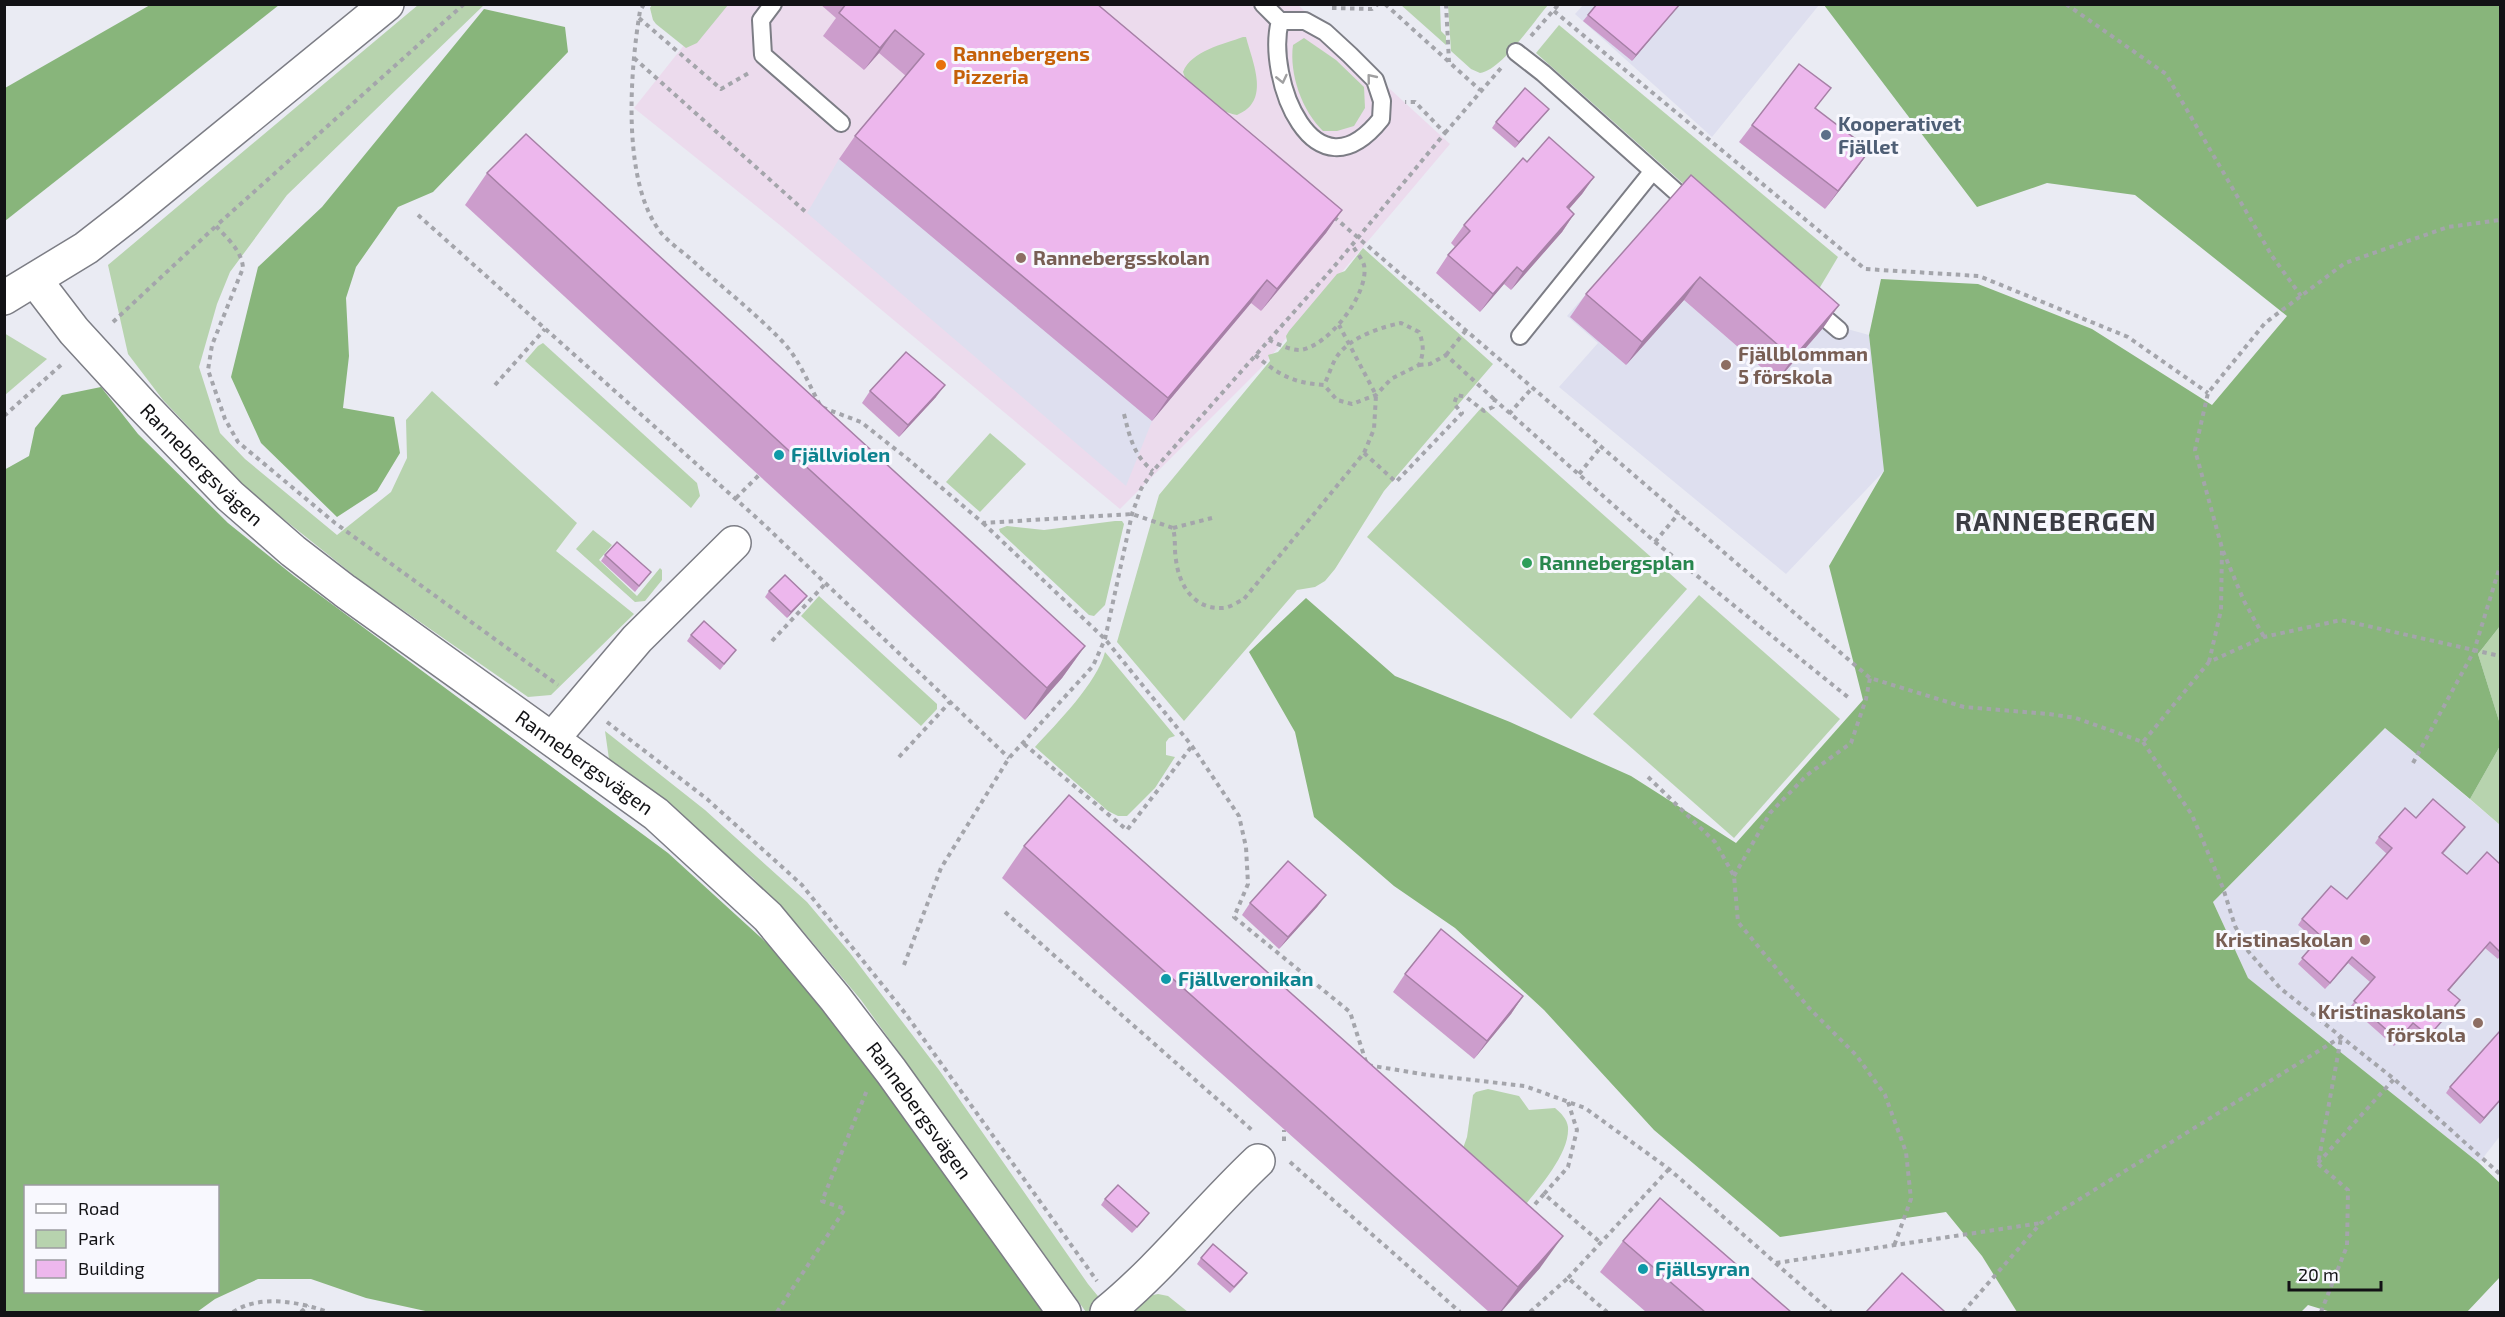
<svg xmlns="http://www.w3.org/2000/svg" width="2505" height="1317" viewBox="0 0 2505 1317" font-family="'Exo 2',sans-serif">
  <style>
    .commercial { fill: #ecdbed }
    .built { fill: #dedfef }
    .green { fill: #b7d3ae }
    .forest { fill: #88b57b; fill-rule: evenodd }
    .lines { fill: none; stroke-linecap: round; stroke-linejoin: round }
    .lane-casing { stroke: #7c7d85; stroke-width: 20 }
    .street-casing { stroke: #7c7d85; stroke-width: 36 }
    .path { stroke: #a4a5ab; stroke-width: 4; stroke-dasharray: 4.5 4.5; stroke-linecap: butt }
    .lane { stroke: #fff; stroke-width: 16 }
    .street { stroke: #fff; stroke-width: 33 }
    .wall { fill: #cc9dcc }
    .shaded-wall { fill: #a680a6 }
    .building { fill: #edb7ed; stroke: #a680a6; stroke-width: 1.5 }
    .oneway { stroke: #a0a0a1 }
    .food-dot { fill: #e8710a; stroke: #f8f8fe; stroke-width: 2 }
    .service-dot { fill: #5c6f8a; stroke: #f8f8fe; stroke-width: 2 }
    .education-dot { fill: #8d6e63; stroke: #f8f8fe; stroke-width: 2 }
    .culture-dot { fill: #0f9aa8; stroke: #f8f8fe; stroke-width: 2 }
    .leisure-dot { fill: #2e9e5b; stroke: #f8f8fe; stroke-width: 2 }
    .labels { text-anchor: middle; stroke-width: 6; stroke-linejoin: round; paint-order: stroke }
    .food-label { font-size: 20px; font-weight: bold; fill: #c56008; stroke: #f8f8fe; text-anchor: start }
    .service-label { font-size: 20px; font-weight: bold; fill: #4e5e75; stroke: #f8f8fe; text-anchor: start }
    .education-label { font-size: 20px; font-weight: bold; fill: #785e54; stroke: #f8f8fe; text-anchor: start }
    .culture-label { font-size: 20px; font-weight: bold; fill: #0d838f; stroke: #f8f8fe; text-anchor: start }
    .street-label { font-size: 20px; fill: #121215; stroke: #f8f8fe }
    .leisure-label { font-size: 20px; font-weight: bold; fill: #27864d; stroke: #f8f8fe; text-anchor: start }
    .district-label { font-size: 26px; font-weight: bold; letter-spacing: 1.5px; fill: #3b3c43; stroke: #f8f8fe }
  </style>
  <rect width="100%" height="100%" fill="#eaebf3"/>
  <polygon class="commercial" points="1297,4 1450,144 1260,369 1120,509 781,226 634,108 716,5"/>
  <g class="built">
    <polygon points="1584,4 1819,5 1712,137 1575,14"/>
    <polygon points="908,77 1251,303 1152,421 1126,486 807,213 839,159"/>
    <polygon points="1674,194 1829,324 1869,335 1884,471 1786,574 1559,387 1598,343 1567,316"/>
    <polygon points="2385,728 2500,825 2500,1136 2479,1163 2248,978 2213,902"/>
  </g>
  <g class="green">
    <polygon points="418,5 484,5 287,195 230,272 217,304 199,367 220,433 245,459 337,535 391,492 407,458 406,420 432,391 577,523 556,551 634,614 551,695 528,697 361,581 251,493 163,400 128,354 108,265"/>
    <polygon points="652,5 652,4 728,5 697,43 686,48 656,24 653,20 650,8"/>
    <polygon points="1401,5 1440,5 1441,31 1446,36 1446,45"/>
    <path d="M 1448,5 L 1548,5 C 1534,21 1501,71 1480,73 L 1471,69 L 1451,51 Z"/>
    <polygon points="1559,25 1838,257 1813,299 1536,53"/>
    <path d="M 1243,37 L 1246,37 C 1253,64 1271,101 1237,115 C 1218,112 1189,92 1183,72 C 1191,51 1224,44 1243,37 Z"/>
    <path d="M 1304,38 L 1336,60 L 1364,87 L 1365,108 L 1354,126 L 1337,131 L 1323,131 C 1302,111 1289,74 1293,45 Z"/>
    <polygon points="1363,248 1493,364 1384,491 1335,569 1325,581 1315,587 1297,590 1184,721 1117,642 1159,495 1270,361 1268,355 1278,352 1287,341 1286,336 1289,331 1337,274 1345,271"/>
    <polygon points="4,333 47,359 5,395 4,395"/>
    <polygon points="543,343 697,483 700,496 691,508 525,361 538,346"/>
    <polygon points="1482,407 1687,589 1571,719 1367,537"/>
    <polygon points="990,433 1026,464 980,512 946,482"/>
    <polygon points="1115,521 1122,521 1124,524 1105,605 1094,616 1089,615 1000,532 999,529 1007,526 1044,530"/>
    <polygon points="593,530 612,545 599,560 637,596 660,568 662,570 662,580 645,601 635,602 576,549"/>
    <polygon points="1699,595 1840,719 1734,838 1593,714"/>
    <polygon points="819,596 937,704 937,709 921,726 801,616"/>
    <polygon points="2500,626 2500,724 2478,654"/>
    <path d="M 1105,652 L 1175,736 L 1169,738 L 1166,742 L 1166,755 L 1175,757 L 1155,788 L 1127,816 L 1118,816 L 1108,811 L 1035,747 C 1057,723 1097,683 1105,652 Z"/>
    <polygon points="605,731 705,810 807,902 850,953 939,1070 1088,1284 1111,1312 1086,1312 861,1000 802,930 753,878 664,803 609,759"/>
    <polygon points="2500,746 2500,825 2470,799"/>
    <path d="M 1488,1089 L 1519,1096 L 1529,1110 L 1555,1108 C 1561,1113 1567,1119 1568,1127 C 1570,1155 1536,1190 1520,1212 L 1454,1173 L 1467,1137 L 1473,1095 L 1476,1092 Z"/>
    <polygon points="1158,1294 1168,1296 1188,1312 1133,1312 1148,1296"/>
  </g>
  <g class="forest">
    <polygon points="150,5 279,5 5,221 5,88"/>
    <polygon points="1824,5 2500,5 2500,626 2478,654 2500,724 2500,746 2470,799 2385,728 2213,902 2248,978 2479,1163 2500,1183 2500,1277 2467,1312 2331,1312 2308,1305 2301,1312 2017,1312 1982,1256 1946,1212 1780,1237 1654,1130 1544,1010 1455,928 1394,886 1314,817 1295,732 1249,652 1306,598 1395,676 1510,722 1631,776 1736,843 1863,700 1829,566 1884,471 1869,335 1881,279 1978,284 2092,329 2212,405 2287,316 2135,195 2047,183 1977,207"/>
    <polygon points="484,9 565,27 568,52 433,192 398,207 356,267 346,298 349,356 343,408 394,417 400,453 377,491 337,517 261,443 231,377 258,267 322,207"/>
    <path d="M 101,387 L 138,434 L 228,523 L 294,576 L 668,853 L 837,1007 L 1050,1312 L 430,1312 L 366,1298 L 311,1279 L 258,1279 L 215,1299 L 197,1312 L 5,1312 L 4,470 L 29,456 L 35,428 L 62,395 ZM 26,1186 L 218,1186 L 218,1292 L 26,1292 Z"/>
  </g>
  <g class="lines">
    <defs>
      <g id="lane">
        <polyline points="773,4 761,20 763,55 841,123"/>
        <path d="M 1263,4 L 1280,21 L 1305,21 L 1325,32 L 1350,55 L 1375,80 L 1382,101 L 1381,119 C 1314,203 1265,78 1280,21"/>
        <polyline points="1516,52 1543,73 1691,205"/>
        <polyline points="1812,307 1839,330"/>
        <polyline points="1520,336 1652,172"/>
      </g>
      <g id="street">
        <path id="s1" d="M 35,280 L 74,331 L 141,404 L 230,496 L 293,551 L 345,591 L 656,814 L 768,917 L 835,998 L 891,1071 L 1064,1312"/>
        <polyline points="4,298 86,248 131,213 387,4"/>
        <polyline points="553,738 637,639 734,543"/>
        <path d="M 1107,1312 C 1162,1267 1206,1210 1258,1161"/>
      </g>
    </defs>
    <use href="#lane" class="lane-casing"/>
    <use href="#street" class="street-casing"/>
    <g class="path">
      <path d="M 464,4 L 216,226 C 227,238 242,251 243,268 L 212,345 L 208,370 L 225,419 L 238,442 L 335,523 L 558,685"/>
      <path d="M 644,4 L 640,11 C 630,71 621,184 662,234 C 671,244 683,252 693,261 C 722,287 754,312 781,340 C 799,358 809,385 821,407 L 861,422 L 909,460 L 983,523 L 1132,514 L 1173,528 C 1176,540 1174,549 1176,560 C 1179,585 1194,610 1223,608 C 1229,608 1238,602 1244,599 L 1364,453 L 1374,429 L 1376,395 L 1339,325"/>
      <polyline points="1385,4 1480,90"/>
      <polyline points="1446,4 1449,62"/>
      <polyline points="2066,4 2166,74 2272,256 2301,296"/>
      <polyline points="1332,8 1372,9 1378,4"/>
      <polyline points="1554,11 1865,269 1979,276 2128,337 2208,393"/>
      <polyline points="639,18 721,89 749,73"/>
      <polyline points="1531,36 1559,4"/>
      <polyline points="634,58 807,213"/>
      <polyline points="1445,133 1501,68"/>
      <polyline points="418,215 758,519 1009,758"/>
      <polyline points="1334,217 1870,678 1964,707 2049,714 2076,718 2143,742 2209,662 2264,637 2341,620 2500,656"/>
      <polyline points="113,322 216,226"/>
      <path d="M 1269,340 C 1278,344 1289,350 1300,350 C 1328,347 1370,293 1364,265 C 1362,259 1356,251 1352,245"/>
      <path d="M 1255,355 C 1279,375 1293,383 1324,385 C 1329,375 1332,363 1338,355 C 1351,337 1381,327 1401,323 L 1419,332 C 1424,345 1424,353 1419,365 L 1391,379 L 1376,395 L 1352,404 L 1337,400 L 1324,385"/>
      <polyline points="1446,355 1467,329"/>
      <polyline points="1419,365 1430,364 1446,355 1495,400"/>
      <polyline points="495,385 545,329"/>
      <path d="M 1124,414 C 1130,438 1134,456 1153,471"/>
      <polyline points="1509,414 1533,387"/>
      <polyline points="4,416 62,364"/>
      <polyline points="1364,453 1396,482 1462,413 1454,404 1457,395 1466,397 1484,411 1493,407 1495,400 1655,542 1849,698"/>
      <polyline points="1579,474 1601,447"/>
      <polyline points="736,498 759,475"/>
      <polyline points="983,523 1105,639 1192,746 1239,816 1246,847 1248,884 1234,917 1350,1012 1367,1065 1428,1075 1525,1086 1585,1108 1669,1169 1831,1312"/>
      <polyline points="1173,528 1212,518"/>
      <polyline points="1655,542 1679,513"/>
      <polyline points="2223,551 2244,601 2264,637"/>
      <polyline points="772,641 826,583"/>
      <polyline points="2209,662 2221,610 2222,548 2195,450 2208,393 2265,323 2345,263 2448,227 2500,220"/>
      <polyline points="607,722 707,799 802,885 905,1013 1097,1281"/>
      <polyline points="2143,742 2192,815 2223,888 2235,926 2248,951 2280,988 2394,1079 2500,1174"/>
      <polyline points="1024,744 1127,830 1192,746"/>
      <polyline points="899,757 950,702"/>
      <polyline points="2413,763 2474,651 2500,566"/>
      <polyline points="1648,777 1715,842 1734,876 1738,922 1809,1008 1856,1055 1885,1095 1906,1152 1911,1199 1894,1246"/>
      <polyline points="1734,876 1770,813 1807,775 1851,743 1866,699 1870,678"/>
      <polyline points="1005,912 1252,1130"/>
      <polyline points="904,965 941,868 1009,758 1093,666 1105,639 1132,514 1141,489 1153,471 1332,269 1445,133 1415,102 1405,102"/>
      <polyline points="1284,1141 1284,1130"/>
      <polyline points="1290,1162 1460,1312"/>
      <polyline points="2318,1163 2394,1079"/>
      <polyline points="1544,1194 1568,1167 1577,1130 1568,1102"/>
      <polyline points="1529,1211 1544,1194 1601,1243"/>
      <polyline points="1776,1263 2041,1223"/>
      <polyline points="1568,1278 1669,1169"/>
      <path d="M 233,1312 C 260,1294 299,1302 328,1312"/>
      <polyline points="301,1312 308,1305"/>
      <polyline points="777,1312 845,1209 822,1201 867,1090"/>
      <polyline points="1530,1312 1568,1278 1607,1312"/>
      <polyline points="1963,1312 2041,1223 2341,1037"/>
      <polyline points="2321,1312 2347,1246 2348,1190 2318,1164 2341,1038"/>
    </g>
    <use href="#lane" class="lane"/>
    <use href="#street" class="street"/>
  </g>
  <g class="wall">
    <polygon points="820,4 1097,4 1342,210 1326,233 1261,311 1251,303 1152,421 839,159 855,136 906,76 879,53 864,70 823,36 836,18"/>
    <polygon points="1680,4 1632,61 1583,21 1588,15"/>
    <polygon points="1549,109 1515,148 1492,128 1496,122"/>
    <polygon points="1816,109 1870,150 1857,168 1825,209 1739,142 1752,125"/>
    <polygon points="1527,162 1594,177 1582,194 1569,209 1574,214 1562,232 1511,290 1504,284 1480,312 1436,273 1448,255 1455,247 1451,243 1464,225"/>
    <polygon points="487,173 1085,646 1062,678 1025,720 465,205"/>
    <polygon points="1691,175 1839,305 1823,328 1777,381 1684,300 1626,365 1570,317 1586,294"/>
    <polygon points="870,391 936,397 899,437 862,403"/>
    <polygon points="605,555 646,578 635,592 601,561"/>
    <polygon points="769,591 807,596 802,602 787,618 765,597"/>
    <polygon points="691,635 736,650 720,670 687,641"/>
    <polygon points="2416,818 2465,827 2443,854 2467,874 2500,864 2500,956 2498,959 2485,948 2448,991 2455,1006 2424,1042 2409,1029 2394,1046 2350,1007 2370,982 2348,963 2325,989 2298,964 2317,941 2298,925 2302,919 2347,899 2387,854 2375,843 2379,837"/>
    <polygon points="1024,846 1540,1268 1501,1312 1489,1312 1002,878"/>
    <polygon points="1326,895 1317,907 1279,949 1242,915 1250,903"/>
    <polygon points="1405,974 1523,996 1511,1014 1474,1059 1393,992"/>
    <polygon points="2450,1087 2500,1101 2480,1124 2446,1093"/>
    <polygon points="1105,1199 1145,1219 1132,1233 1101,1205"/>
    <polygon points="1623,1241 1791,1312 1646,1312 1600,1272"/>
    <polygon points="1201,1258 1243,1279 1230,1293 1197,1264"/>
  </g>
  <g class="shaded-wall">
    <polygon points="1680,4 1632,61 1636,55"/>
    <polygon points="895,30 879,53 864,70 880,48"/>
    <polygon points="1549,109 1544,115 1515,148 1519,142"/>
    <polygon points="1870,150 1857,168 1825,209 1838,191"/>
    <polygon points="1594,177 1582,194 1555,225 1567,207"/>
    <polygon points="1342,210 1326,233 1261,311 1277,289"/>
    <polygon points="1574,214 1562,232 1511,290 1523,272"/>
    <polygon points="1517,267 1504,284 1480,312 1493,294"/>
    <polygon points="1700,277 1684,300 1626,365 1642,342"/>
    <polygon points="1267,280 1251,303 1152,421 1168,398"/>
    <polygon points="1839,305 1823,328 1777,381 1793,358"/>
    <polygon points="945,385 936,397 899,437 908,425"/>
    <polygon points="807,596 802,602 787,618 791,612"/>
    <polygon points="1085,646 1062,678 1025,720 1047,688"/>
    <polygon points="1326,895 1317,907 1279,949 1288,937"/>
    <polygon points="2490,942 2485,948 2444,996 2448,990"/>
    <polygon points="2352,957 2348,963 2325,989 2330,983"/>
    <polygon points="1523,996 1511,1014 1474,1059 1487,1041"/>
    <polygon points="2500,1100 2500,1101 2480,1124 2484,1118"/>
    <polygon points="1563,1236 1540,1268 1501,1312 1500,1312 1518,1287"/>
  </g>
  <g class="building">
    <polygon points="846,4 1097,4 1342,210 1277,289 1267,280 1168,398 855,136 924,54 895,30 880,48 839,13"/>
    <polygon points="1597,4 1680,4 1636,55 1588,15"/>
    <polygon points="1799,64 1831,88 1815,108 1870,150 1838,191 1752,125"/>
    <polygon points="1525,88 1549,109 1519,142 1496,122"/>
    <polygon points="526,134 1085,646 1047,688 487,173"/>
    <polygon points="1549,137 1594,177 1567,207 1574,214 1523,272 1517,267 1493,294 1448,255 1470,231 1464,225 1523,158 1527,162"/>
    <polygon points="1691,175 1839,305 1793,358 1700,277 1642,342 1586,294"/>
    <polygon points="906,352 945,385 908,425 870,391"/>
    <polygon points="617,542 651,572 639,586 605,555"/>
    <polygon points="785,575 807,596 791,612 769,591"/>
    <polygon points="704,621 736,650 724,664 691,635"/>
    <polygon points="1069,795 1563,1236 1518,1287 1024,846"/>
    <polygon points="2433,799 2465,827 2442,853 2467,874 2487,852 2500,864 2500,952 2490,942 2448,990 2460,1000 2429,1036 2413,1023 2398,1040 2354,1001 2375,977 2352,957 2330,983 2302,958 2321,936 2302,919 2331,886 2347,899 2392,848 2379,837 2405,808 2416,818"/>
    <polygon points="1288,861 1326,895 1288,937 1250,903"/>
    <polygon points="1441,929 1523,996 1487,1041 1405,974"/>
    <polygon points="2500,1031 2500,1100 2484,1118 2450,1087"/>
    <polygon points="1118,1185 1149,1213 1137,1227 1105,1199"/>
    <polygon points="1660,1198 1791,1312 1705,1312 1623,1241"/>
    <polygon points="1213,1244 1247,1273 1234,1287 1201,1258"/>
    <polygon points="1902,1273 1944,1311 1943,1312 1866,1312"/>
  </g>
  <defs><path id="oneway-chevron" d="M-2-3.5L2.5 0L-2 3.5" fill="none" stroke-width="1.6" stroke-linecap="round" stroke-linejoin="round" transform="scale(1.5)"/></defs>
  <g class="oneway">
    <use href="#oneway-chevron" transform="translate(1371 78) rotate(-129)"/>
    <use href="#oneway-chevron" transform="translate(1282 79) rotate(77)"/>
  </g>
  <circle class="food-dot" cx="941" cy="65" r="6"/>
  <circle class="service-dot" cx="1826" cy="135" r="6"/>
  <g class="education-dot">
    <circle cx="1021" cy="258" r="6"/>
    <circle cx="1726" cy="365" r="6"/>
    <circle cx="2365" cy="940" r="6"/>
    <circle cx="2478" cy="1023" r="6"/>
  </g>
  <g class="culture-dot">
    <circle cx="779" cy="455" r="6"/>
    <circle cx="1166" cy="979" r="6"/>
    <circle cx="1643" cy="1269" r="6"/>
  </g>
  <circle class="leisure-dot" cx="1527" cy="563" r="6"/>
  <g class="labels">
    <g class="food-label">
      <text x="953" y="61">Rannebergens<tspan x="953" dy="23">Pizzeria</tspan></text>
    </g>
    <g class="service-label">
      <text x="1838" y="131">Kooperativet<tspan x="1838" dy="23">Fjället</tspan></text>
    </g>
    <g class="education-label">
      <text x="1033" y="265">Rannebergsskolan</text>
      <text x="1738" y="361">Fjällblomman<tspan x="1738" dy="23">5 förskola</tspan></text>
      <text x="2353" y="947" text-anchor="end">Kristinaskolan</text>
      <text x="2466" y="1019" text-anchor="end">Kristinaskolans<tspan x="2466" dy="23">förskola</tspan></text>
    </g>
    <g class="culture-label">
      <text x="791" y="462">Fjällviolen</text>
      <text x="1178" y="986">Fjällveronikan</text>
      <text x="1655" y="1276">Fjällsyran</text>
    </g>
    <g class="street-label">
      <text dy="7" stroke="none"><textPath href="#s1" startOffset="249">Rannebergsvägen</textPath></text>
      <text dy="7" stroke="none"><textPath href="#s1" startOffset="735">Rannebergsvägen</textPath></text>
      <text dy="7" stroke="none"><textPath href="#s1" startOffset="1221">Rannebergsvägen</textPath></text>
    </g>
    <g class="leisure-label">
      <text x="1539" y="570">Rannebergsplan</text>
    </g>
    <g class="district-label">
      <text x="2056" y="531">RANNEBERGEN</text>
    </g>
  </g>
  <rect width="2505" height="1317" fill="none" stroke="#121215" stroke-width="12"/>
  <rect x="24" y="1185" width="195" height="108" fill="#f8f8fe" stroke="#9c9ca1" stroke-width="1.5"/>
  <rect x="36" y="1204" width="30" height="9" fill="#ffffff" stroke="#9c9ca1" stroke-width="1.5"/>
  <text x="78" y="1215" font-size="18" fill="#121215">Road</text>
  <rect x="36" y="1230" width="30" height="18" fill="#b7d3ae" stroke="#9c9ca1" stroke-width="1.5"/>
  <text x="78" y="1245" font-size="18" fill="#121215">Park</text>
  <rect x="36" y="1260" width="30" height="18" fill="#edb7ed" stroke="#9c9ca1" stroke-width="1.5"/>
  <text x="78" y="1275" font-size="18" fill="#121215">Building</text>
  <path d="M2289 1281v9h92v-9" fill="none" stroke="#121215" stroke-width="3"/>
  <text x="2298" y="1281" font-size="18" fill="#121215" stroke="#f8f8fe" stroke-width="4.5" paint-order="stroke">20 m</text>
</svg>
